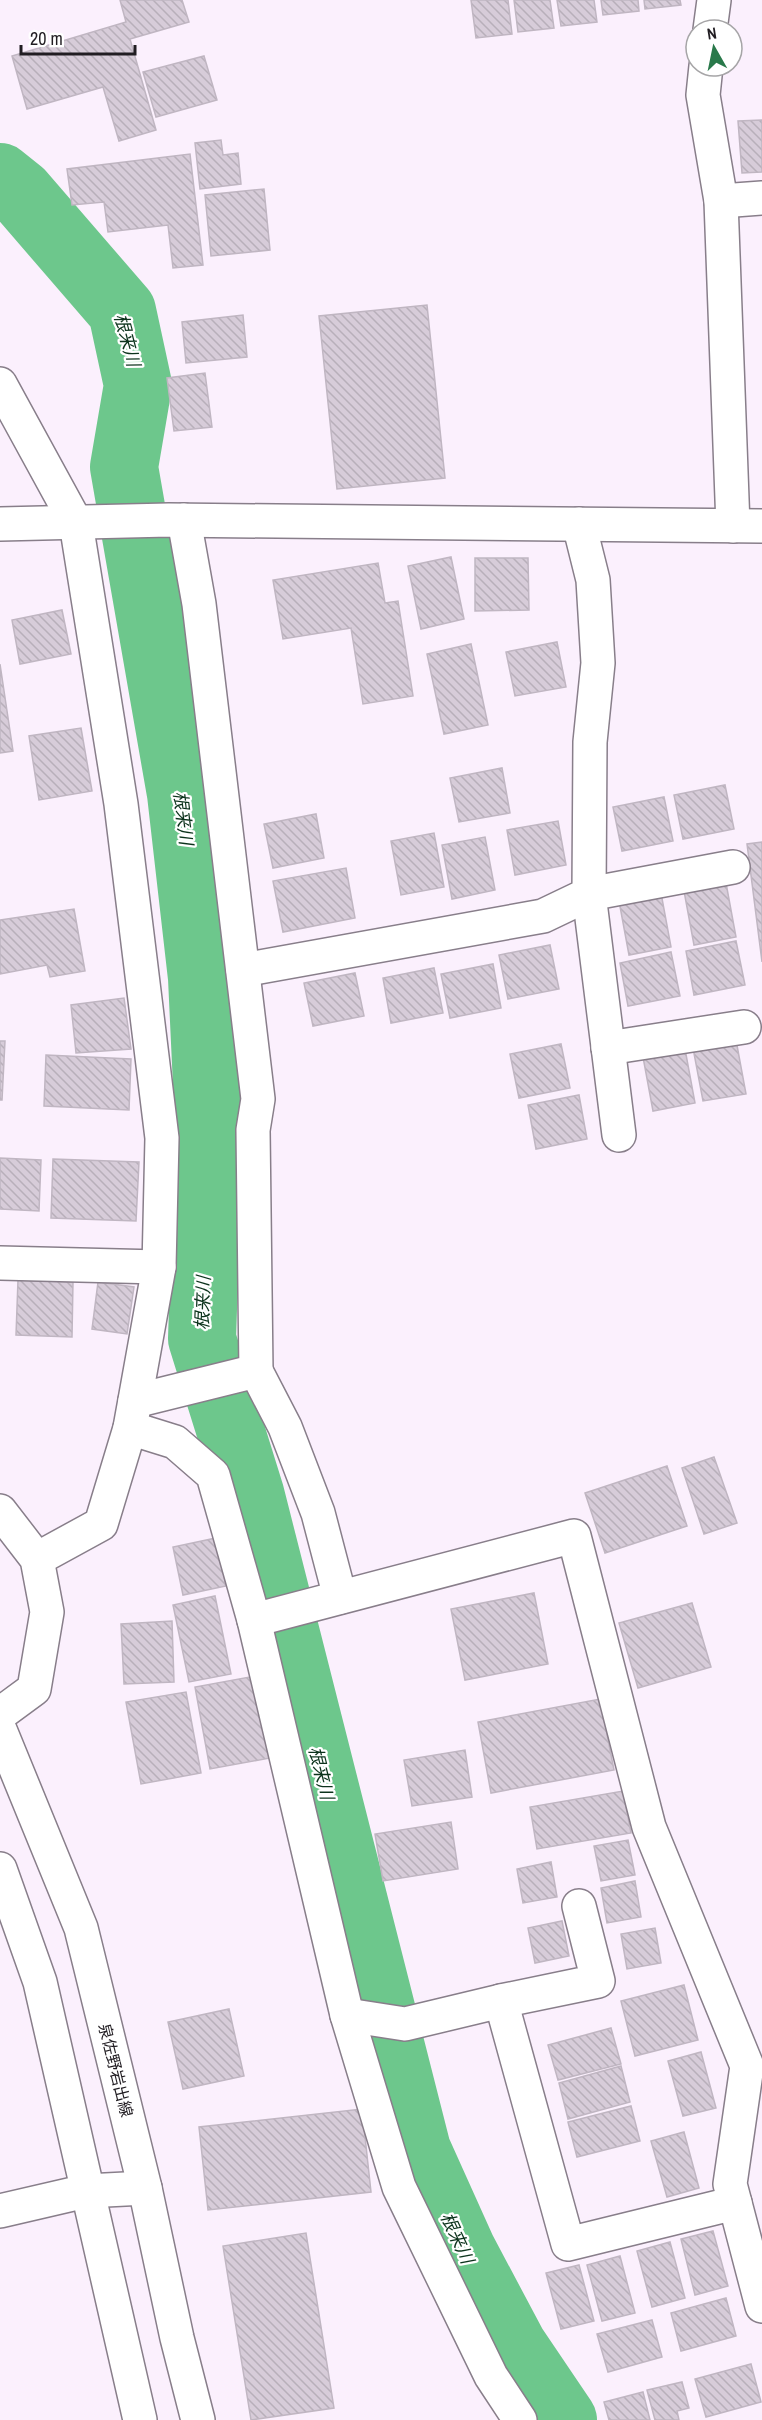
<svg xmlns="http://www.w3.org/2000/svg" width="762" height="2420" viewBox="0 0 762 2420" font-family="'Archivo Narrow','Noto Sans JP',sans-serif">
  <style>
    .lines { fill: none; stroke-linecap: round; stroke-linejoin: round }
    .river { stroke: #6dc78c; stroke-width: 68 }
    .building { fill: url(#building-back-hatch); stroke: #c0b6c2; stroke-width: 1.5 }
    .minor-casing { stroke: #887e8a; stroke-width: 36 }
    .tertiary-casing { stroke: #887e8a; stroke-width: 36 }
    .primary-casing { stroke: #887e8a; stroke-width: 36 }
    .minor { stroke: #fff; stroke-width: 33 }
    .tertiary { stroke: #fff; stroke-width: 33 }
    .primary { stroke: #fff; stroke-width: 33 }
    .labels { text-anchor: middle; stroke-width: 4.5; stroke-linejoin: round; paint-order: stroke }
    .street-label { font-size: 16px; fill: #211d22; stroke: #fff }
    .water-label { font-size: 18px; font-style: italic; fill: #0c331c; stroke: #fff }
  </style>
  <defs>
    <pattern id="building-back-hatch" width="6" height="6" patternUnits="userSpaceOnUse" patternTransform="scale(1.5)"><rect width="6" height="6" fill="#d7ccd9"/><path d="M-1 5l2 2M0 0l6 6M5-1l2 2" fill="none" stroke="#b8afba"/></pattern>
  </defs>
  <rect width="100%" height="100%" fill="#fbf0fd"/>
  <g class="lines">
    <polyline class="river" points="0,177 20,193 122,311 138,385 124,467 181,794 202,978 209,1128 202,1339 250,1493 417,2150 462,2250 513,2346 563,2420"/>
  </g>
  <g class="building">
    <polygon points="120,0 182,0 189,22 130,39 156,130 119,141 103,87 27,109 12,56 126,22"/>
    <polygon points="471,0 508,0 512,34 476,38"/>
    <polygon points="514,0 550,0 554,28 518,32"/>
    <polygon points="557,0 594,0 597,22 561,26"/>
    <polygon points="601,0 638,0 639,11 603,15"/>
    <polygon points="644,0 680,0 681,5 645,9"/>
    <polygon points="204,56 217,100 156,117 143,72"/>
    <polygon points="762,120 762,172 742,173 738,121"/>
    <polygon points="221,140 223,155 238,153 241,184 200,189 195,143"/>
    <polygon points="190,154 203,265 173,268 168,225 108,232 104,202 72,205 67,169"/>
    <polygon points="264,189 270,250 211,256 205,195"/>
    <polygon points="427,305 445,478 337,489 319,316"/>
    <polygon points="243,315 247,357 186,363 182,322"/>
    <polygon points="205,373 212,427 174,431 167,378"/>
    <polygon points="451,557 464,619 421,629 408,566"/>
    <polygon points="475,558 528,558 529,610 475,611"/>
    <polygon points="378,563 385,603 398,601 413,696 363,704 351,628 283,639 273,580"/>
    <polygon points="62,610 71,654 20,664 12,620"/>
    <polygon points="557,642 566,687 515,696 506,652"/>
    <polygon points="471,644 488,725 444,734 427,654"/>
    <polygon points="0,664 13,751 0,753"/>
    <polygon points="81,728 92,791 39,800 29,736"/>
    <polygon points="502,768 510,813 459,822 450,778"/>
    <polygon points="725,785 734,829 683,839 674,795"/>
    <polygon points="664,797 673,841 622,851 613,807"/>
    <polygon points="316,814 324,858 273,868 264,824"/>
    <polygon points="558,821 566,865 515,875 507,830"/>
    <polygon points="434,833 444,887 401,895 391,841"/>
    <polygon points="485,837 495,890 452,899 442,845"/>
    <polygon points="762,842 762,962 747,844"/>
    <polygon points="346,868 355,918 283,932 273,881"/>
    <polygon points="726,883 736,937 694,945 684,891"/>
    <polygon points="661,893 671,947 629,955 619,901"/>
    <polygon points="74,909 85,971 50,977 47,965 0,974 0,920"/>
    <polygon points="736,941 745,985 694,995 686,951"/>
    <polygon points="550,945 559,989 508,999 499,955"/>
    <polygon points="671,952 680,996 628,1006 620,963"/>
    <polygon points="493,964 501,1008 450,1018 441,974"/>
    <polygon points="434,968 443,1013 391,1023 383,978"/>
    <polygon points="355,973 364,1016 313,1026 304,983"/>
    <polygon points="124,998 131,1049 76,1053 71,1005"/>
    <polygon points="736,1040 746,1094 703,1101 693,1048"/>
    <polygon points="0,1041 5,1041 2,1100 0,1100"/>
    <polygon points="561,1044 570,1088 519,1098 510,1054"/>
    <polygon points="685,1049 695,1103 653,1111 643,1057"/>
    <polygon points="46,1055 131,1059 129,1110 44,1106"/>
    <polygon points="579,1095 587,1139 536,1149 528,1105"/>
    <polygon points="0,1158 41,1160 39,1211 0,1209"/>
    <polygon points="53,1159 139,1162 136,1221 51,1218"/>
    <polygon points="18,1280 73,1282 72,1337 16,1335"/>
    <polygon points="98,1282 134,1287 127,1334 92,1329"/>
    <polygon points="714,1457 737,1523 704,1534 682,1468"/>
    <polygon points="667,1466 687,1526 605,1553 585,1493"/>
    <polygon points="216,1538 226,1586 183,1595 173,1547"/>
    <polygon points="534,1593 548,1664 465,1680 451,1609"/>
    <polygon points="215,1596 231,1674 189,1682 173,1605"/>
    <polygon points="692,1603 711,1667 638,1688 619,1623"/>
    <polygon points="172,1621 174,1682 124,1684 121,1624"/>
    <polygon points="255,1676 270,1758 210,1769 195,1687"/>
    <polygon points="186,1692 201,1773 141,1784 126,1702"/>
    <polygon points="600,1699 614,1770 491,1793 478,1722"/>
    <polygon points="465,1750 472,1797 412,1806 404,1760"/>
    <polygon points="623,1791 631,1833 537,1849 530,1807"/>
    <polygon points="451,1822 458,1869 383,1881 375,1834"/>
    <polygon points="628,1840 635,1875 601,1881 594,1846"/>
    <polygon points="551,1862 557,1897 523,1903 517,1869"/>
    <polygon points="635,1881 641,1917 607,1923 601,1888"/>
    <polygon points="562,1921 569,1956 535,1963 528,1928"/>
    <polygon points="655,1928 661,1963 627,1969 621,1934"/>
    <polygon points="684,1985 698,2040 635,2056 621,2001"/>
    <polygon points="229,2009 244,2076 183,2089 168,2022"/>
    <polygon points="611,2028 621,2064 558,2080 548,2045"/>
    <polygon points="701,2052 716,2108 683,2116 668,2061"/>
    <polygon points="621,2066 630,2102 568,2119 559,2083"/>
    <polygon points="631,2106 640,2141 577,2157 568,2122"/>
    <polygon points="362,2109 371,2192 208,2210 199,2127"/>
    <polygon points="684,2132 699,2188 667,2197 651,2141"/>
    <polygon points="713,2231 728,2286 695,2295 681,2239"/>
    <polygon points="306,2233 334,2408 251,2420 223,2246"/>
    <polygon points="670,2242 685,2298 652,2307 637,2251"/>
    <polygon points="620,2256 635,2313 602,2321 587,2265"/>
    <polygon points="579,2265 594,2321 561,2329 546,2273"/>
    <polygon points="726,2298 736,2336 681,2351 671,2313"/>
    <polygon points="652,2320 662,2357 608,2372 597,2334"/>
    <polygon points="751,2364 761,2402 706,2417 695,2379"/>
    <polygon points="682,2382 689,2408 677,2411 679,2420 655,2420 647,2390"/>
    <polygon points="643,2392 650,2420 609,2420 604,2402"/>
  </g>
  <g class="lines">
    <defs>
      <g id="minor">
        <polyline points="710,30 714,0"/>
        <polyline points="706,66 703,95 721,201 733,526"/>
        <polyline points="721,201 762,198"/>
        <polyline points="0,384 76,523 121,804 162,1138 159,1267 130,1428 101,1524 37,1559"/>
        <polyline points="243,970 543,916 589,894 590,742 598,663 593,580 579,524"/>
        <polyline points="608,1048 744,1027"/>
        <polyline points="619,1135 589,894 733,867"/>
        <polyline points="0,1263 159,1267"/>
        <polyline points="256,1371 285,1427 318,1513 340,1597"/>
        <polyline points="135,1401 256,1371 253,1130 258,1099 199,604 184,520"/>
        <polyline points="130,1428 175,1442 213,1475 254,1620 574,1536 649,1827 747,2066 730,2184 762,2306"/>
        <polyline points="254,1620 347,2015 399,2187 491,2376 520,2420"/>
        <polyline points="579,1906 598,1981 501,2001 568,2244 735,2203"/>
        <polyline points="347,2015 405,2024 501,2001"/>
        <polyline points="0,2211 86,2191 145,2188"/>
      </g>
      <g id="tertiary">
        <polyline points="0,524 169,520 762,526"/>
        <polyline points="0,1511 37,1559 47,1612 34,1689 0,1714"/>
      </g>
      <g id="primary">
        <polyline points="0,1730 81,1928 145,2188 177,2338 198,2420"/>
        <polyline points="0,1869 40,1982 140,2420"/>
      </g>
    </defs>
    <use href="#minor" class="minor-casing"/>
    <use href="#tertiary" class="tertiary-casing"/>
    <use href="#primary" class="primary-casing"/>
    <use href="#minor" class="minor"/>
    <use href="#tertiary" class="tertiary"/>
    <use href="#primary" class="primary"/>
  </g>
  <g class="labels">
    <g class="street-label">
      <text transform="translate(116 2070) rotate(76)" y="6">泉佐野岩出線</text>
    </g>
    <g class="water-label">
      <text transform="translate(127 340) rotate(75)" y="6">根来川</text>
      <text transform="translate(183 818) rotate(83)" y="6">根来川</text>
      <text transform="translate(203 1303) rotate(-88)" y="6">根来川</text>
      <text transform="translate(321 1773) rotate(76)" y="6">根来川</text>
      <text transform="translate(457 2238) rotate(65)" y="6">根来川</text>
    </g>
  </g>
  <g transform="translate(714 48) rotate(351)"><circle r="28" fill="#ffffff" stroke="#a6a5a7" stroke-width="1.5"/>
  <path d="M0-4.5L10 22L0 15L-10 22Z" fill="#29794a"/>
  <text y="-9" font-size="16" font-weight="bold" text-anchor="middle" fill="#211d22">N</text>
  </g>
  <path d="M21 45v9h114v-9" fill="none" stroke="#211d22" stroke-width="3"/>
  <text x="30" y="45" font-size="18" fill="#211d22" stroke="#ffffff" stroke-width="4.5" paint-order="stroke">20 m</text>
</svg>
